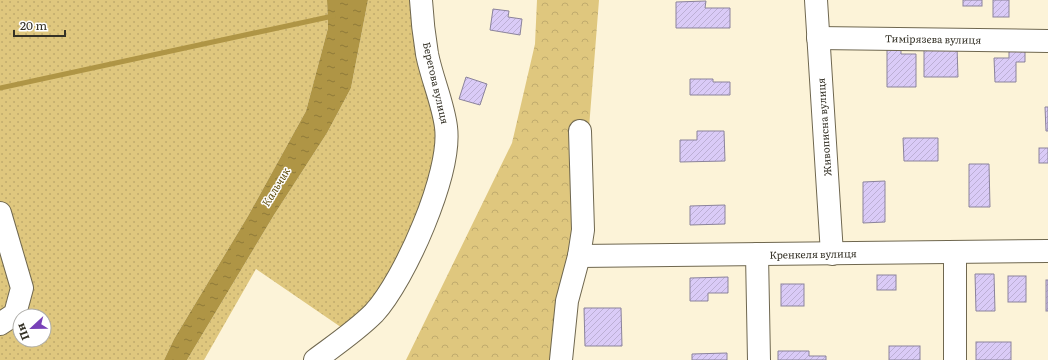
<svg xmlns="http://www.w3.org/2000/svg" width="1048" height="360" viewBox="0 0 1048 360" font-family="Literata,serif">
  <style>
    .grass { fill: url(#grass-dots); fill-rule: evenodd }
    .forest { fill: url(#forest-crowns) }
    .water { fill: url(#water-ripples) }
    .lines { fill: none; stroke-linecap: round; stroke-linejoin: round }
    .stream { stroke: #af9545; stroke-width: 5 }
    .building { fill: url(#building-hatch); stroke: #8b839b }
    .minor-casing { stroke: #6f674f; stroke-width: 24 }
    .minor { stroke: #fff; stroke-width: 22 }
    .labels { text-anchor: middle; stroke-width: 3; stroke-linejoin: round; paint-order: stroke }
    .street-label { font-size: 10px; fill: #343126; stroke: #fff }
    .water-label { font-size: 11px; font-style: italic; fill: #675519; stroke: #fff }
  </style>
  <defs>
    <pattern id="grass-dots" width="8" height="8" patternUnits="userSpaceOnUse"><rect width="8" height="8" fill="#dfc77e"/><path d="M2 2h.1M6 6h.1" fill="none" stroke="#c0ab6d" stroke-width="1.8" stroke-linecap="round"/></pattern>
    <pattern id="forest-crowns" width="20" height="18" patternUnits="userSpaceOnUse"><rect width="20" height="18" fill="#dfc77e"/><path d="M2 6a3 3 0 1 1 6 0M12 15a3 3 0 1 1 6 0" fill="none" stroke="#c0ab6d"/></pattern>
    <pattern id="water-ripples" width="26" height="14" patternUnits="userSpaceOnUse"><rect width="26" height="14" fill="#af9545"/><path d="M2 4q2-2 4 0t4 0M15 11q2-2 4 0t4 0" fill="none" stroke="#8f7a39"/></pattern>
    <pattern id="building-hatch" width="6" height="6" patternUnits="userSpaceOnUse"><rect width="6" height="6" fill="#dacbf7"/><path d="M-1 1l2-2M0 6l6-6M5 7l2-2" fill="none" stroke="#bcafd4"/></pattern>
  </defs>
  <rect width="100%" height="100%" fill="#fcf3d8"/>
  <g class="grass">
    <path d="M 0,0 L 327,0 L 328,28 L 306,111 L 248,216 L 174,339 L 164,360 L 0,360 ZM 20,316 L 44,316 L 44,340 L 20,340 Z"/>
    <polygon points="368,0 421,0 446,127 414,245 351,334 256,269 204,360 187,360 274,215 327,133 351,88"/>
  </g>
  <polygon class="forest" points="537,0 599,0 579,256 561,360 406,360 512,143 535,44"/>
  <polygon class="water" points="327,0 368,0 351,88 327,133 274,215 187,360 164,360 174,339 248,216 306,111 328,28"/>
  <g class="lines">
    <polyline class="stream" points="0,88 333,16"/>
  </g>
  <g class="building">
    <rect x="963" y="0" width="19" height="6"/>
    <rect x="993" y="0" width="16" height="17"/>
    <polygon points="706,1 705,8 730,8 730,28 676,28 676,2"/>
    <polygon points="493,9 509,11 508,17 522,19 520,35 490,30"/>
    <polygon points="887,43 901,43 901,54 916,54 916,87 887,87"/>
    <polygon points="924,47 957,47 958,77 924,77"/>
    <polygon points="1009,47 1025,47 1025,62 1016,62 1016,82 995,82 994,58 1009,58"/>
    <polygon points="466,77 487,84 480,105 459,99"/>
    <polygon points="690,79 713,79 713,82 730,82 730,95 690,95"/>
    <polygon points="1045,107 1048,107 1048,131 1046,131"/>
    <polygon points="697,131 724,131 725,161 680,162 680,140 697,140"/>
    <polygon points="903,138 938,138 938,161 904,161"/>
    <rect x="1039" y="148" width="9" height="15"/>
    <polygon points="969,164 989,164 990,207 969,207"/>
    <polygon points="885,181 885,222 863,223 863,182"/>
    <polygon points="725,205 725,224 690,225 690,206"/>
    <polygon points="975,274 994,274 995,311 976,311"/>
    <rect x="877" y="275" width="19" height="15"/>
    <rect x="1008" y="276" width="18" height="26"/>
    <polygon points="728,277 728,293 708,293 708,301 690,301 690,278"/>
    <rect x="1046" y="280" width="2" height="31"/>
    <rect x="781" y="284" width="23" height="22"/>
    <polygon points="584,308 621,308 622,346 585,346"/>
    <rect x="976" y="342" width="35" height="18"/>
    <rect x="889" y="346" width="31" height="14"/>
    <polygon points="778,351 809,351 809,356 826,356 826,360 778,360"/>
    <polygon points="727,353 727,360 692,360 692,354"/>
  </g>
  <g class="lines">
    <defs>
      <g id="minor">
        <polyline points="816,0 832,254"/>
        <polyline points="818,38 1048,41"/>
        <polyline points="0,213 22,288 15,314 0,324"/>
        <polyline points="955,252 955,360"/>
        <polyline points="757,254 759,360"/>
        <polyline points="579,256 1048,251"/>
        <path d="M 315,360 C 335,345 356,331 374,313 C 405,279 452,173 446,127 C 443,103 432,79 427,54 C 424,36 422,18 421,0"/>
        <polyline points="561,360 567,301 579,256 583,230 580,131"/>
      </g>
    </defs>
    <use href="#minor" class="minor-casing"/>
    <use href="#minor" class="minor"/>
  </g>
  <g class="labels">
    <g class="street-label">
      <text transform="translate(933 39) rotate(1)" y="4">Тимірязєва вулиця</text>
      <text transform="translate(436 83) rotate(77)" y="4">Берегова вулиця</text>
      <text transform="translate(824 127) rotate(-94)" y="4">Живописна вулиця</text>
      <text transform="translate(813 254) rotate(-1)" y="4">Кренкеля вулиця</text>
    </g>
    <g class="water-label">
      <text transform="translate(276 187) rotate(-59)" y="4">Кальчик</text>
    </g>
  </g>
  <g transform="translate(32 328) rotate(248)"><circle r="19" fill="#ffffff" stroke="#aeada8"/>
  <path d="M0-3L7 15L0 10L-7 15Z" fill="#7841b8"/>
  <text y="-6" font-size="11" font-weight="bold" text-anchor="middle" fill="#343126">Пн</text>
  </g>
  <path d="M14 30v6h51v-6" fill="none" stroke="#343126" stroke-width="2"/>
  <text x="20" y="30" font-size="12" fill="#343126" stroke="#ffffff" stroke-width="3" paint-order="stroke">20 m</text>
</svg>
